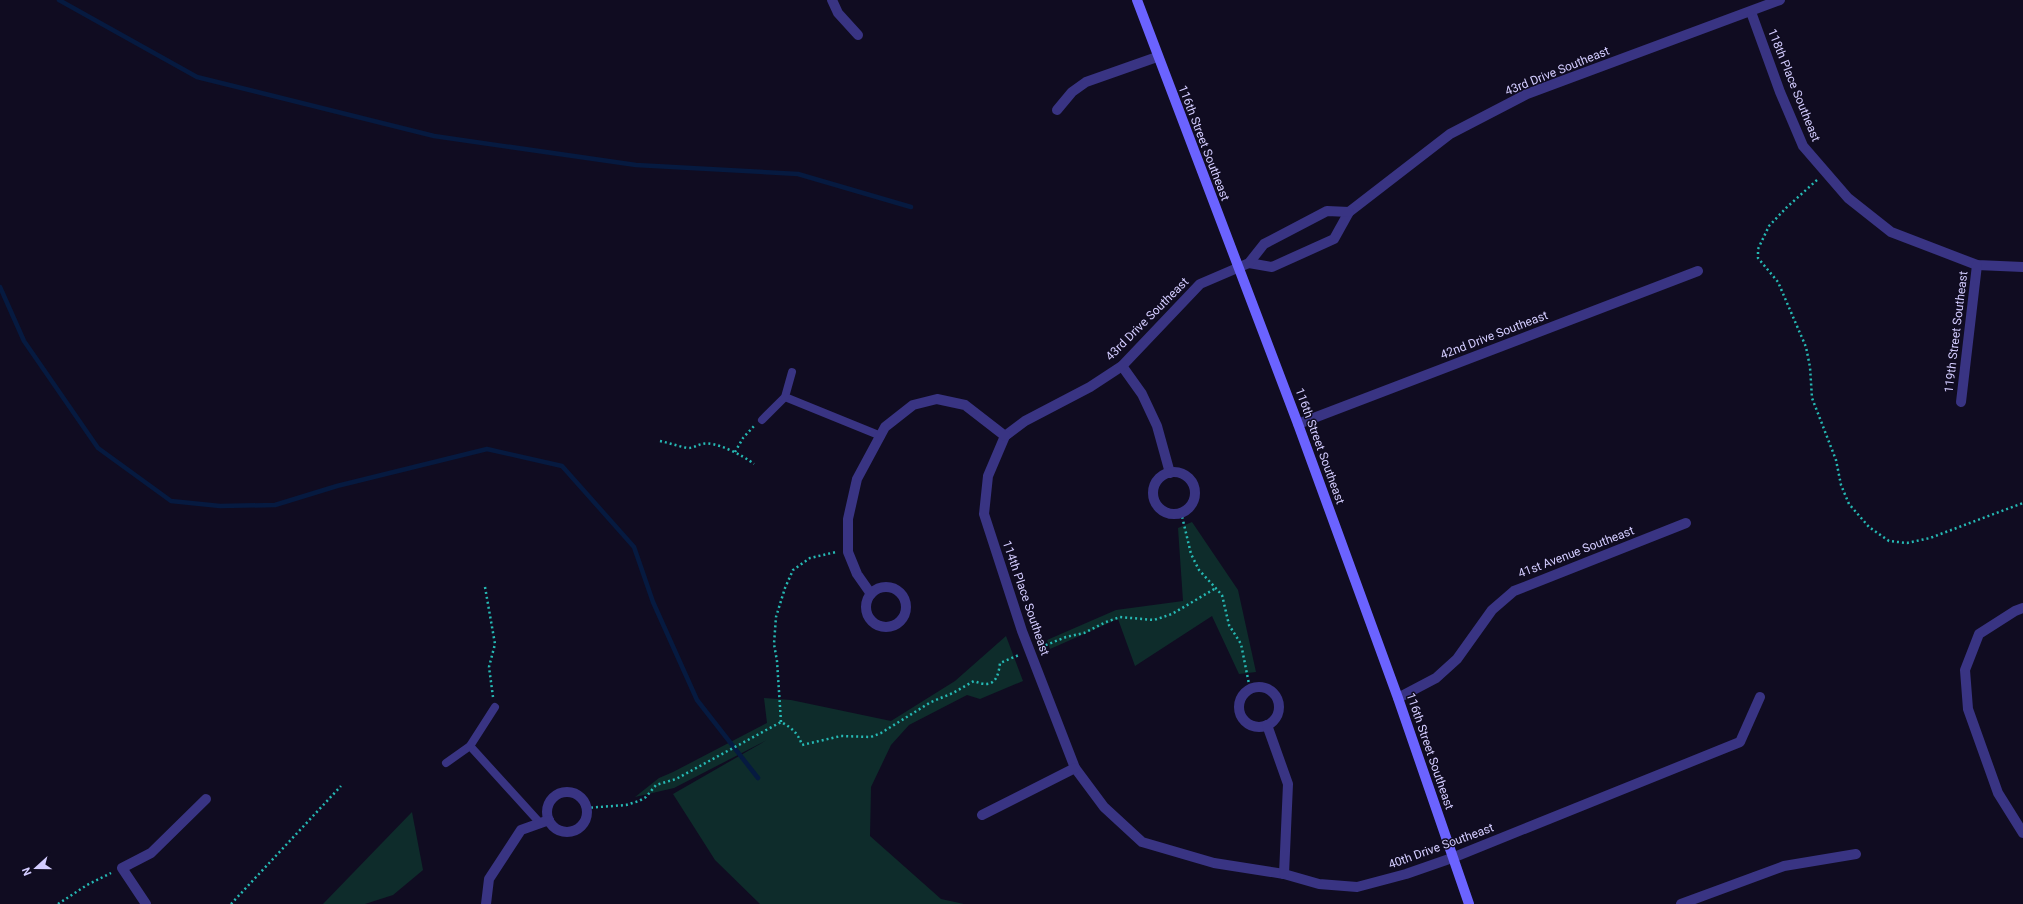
<svg xmlns="http://www.w3.org/2000/svg" width="2023" height="904" viewBox="0 0 2023 904" font-family="Roboto,sans-serif">
  <style>
    .green { fill: #0e2c2b }
    .lines { fill: none; stroke-linecap: round; stroke-linejoin: round }
    .stream { stroke: #061a40; stroke-width: 4.5 }
    .path { stroke: #26b9b4; stroke-width: 2.5; stroke-dasharray: 2 3; stroke-linecap: butt }
    .lane { stroke: #393483; stroke-width: 8 }
    .street { stroke: #393483; stroke-width: 10 }
    .secondary { stroke: #6b63ff; stroke-width: 10 }
    .labels { text-anchor: middle; stroke-width: 3; stroke-linejoin: round; paint-order: stroke }
    .street-label { font-size: 12px; fill: #d3ccff; stroke: #100c21 }
  </style>
  <rect width="100%" height="100%" fill="#100c21"/>
  <g class="green">
    <polygon points="1192,522 1238,590 1256,672 1239,674 1212,616 1135,666 1118,619 1050,649 1047,640 1116,610 1183,601 1178,528"/>
    <polygon points="1006,636 1023,681 980,699 967,695 909,725 891,745 871,787 870,836 941,899 964,904 760,904 715,860 673,794 767,740 674,788 635,797 659,778 673,772 767,723 764,698 791,700 891,721 955,681"/>
    <polygon points="412,812 423,870 393,895 365,904 323,904"/>
  </g>
  <g class="lines">
    <g class="stream">
      <polyline points="59,0 197,77 434,136 636,165 798,174 911,207"/>
      <polyline points="0,287 24,341 98,448 171,501 220,506 275,505 337,486 487,449 562,466 634,547 653,602 697,700 758,778"/>
    </g>
    <g class="path">
      <polyline points="1817,180 1786,208 1769,226 1758,249 1758,258 1778,282 1806,347 1810,367 1812,398 1836,460 1841,485 1849,504 1869,527 1889,541 1907,543 1930,538 2023,503"/>
      <path d="M 660,441 C 669,443 678,446 687,448 C 694,448 697,445 702,444 C 714,440 744,456 754,464"/>
      <polyline points="735,452 743,438 754,426"/>
      <polyline points="1181,512 1191,554 1199,570 1222,595 1229,625 1241,644 1250,689"/>
      <polyline points="485,587 495,644 489,667 493,697"/>
      <polyline points="1041,647 1066,637 1084,633 1106,622 1120,617 1154,620 1172,614 1216,588"/>
      <polyline points="781,722 777,661 774,644 776,617 785,588 793,570 810,558 836,552"/>
      <path d="M 586,808 L 626,805 L 639,801 L 646,797 L 656,785 L 676,779 L 781,722 C 792,728 798,733 802,745 L 841,736 L 871,737 L 881,733 L 931,702 L 953,693 L 974,681 C 993,689 998,680 1000,663 L 1019,655"/>
      <polyline points="58,904 87,885 111,873"/>
      <polyline points="231,904 341,786"/>
    </g>
    <g class="lane">
      <polyline points="785,397 881,436"/>
      <polyline points="762,420 785,397 792,372"/>
      <polyline points="470,746 540,823"/>
      <polyline points="446,763 470,746 495,707"/>
    </g>
    <g class="street">
      <polyline points="832,0 838,13 858,35"/>
      <polyline points="1751,12 1780,92 1803,146 1848,198 1891,232 1977,265 2023,267"/>
      <polyline points="1057,110 1072,92 1086,82 1157,57"/>
      <polyline points="1249,263 1272,267 1334,239 1349,212 1450,134 1527,94 1780,0"/>
      <polyline points="1122,366 1142,394 1157,426 1170,473"/>
      <polyline points="1961,402 1977,265"/>
      <polyline points="1298,424 1698,271"/>
      <polyline points="1005,436 988,476 984,514 1022,631 1075,768 1104,807 1142,842 1214,863 1284,874 1319,884 1357,887 1406,874 1452,858 1740,742 1760,697"/>
      <polyline points="1005,436 1025,421 1090,387 1122,366 1200,284 1249,263 1264,244 1327,211 1349,212"/>
      <circle cx="1174" cy="493" r="21"/>
      <circle cx="886" cy="607" r="20"/>
      <polyline points="871,594 857,574 848,552 848,519 857,479 885,427 913,405 937,399 965,405 1005,436"/>
      <polyline points="2023,608 2015,611 1979,634 1965,670 1968,709 1998,793 2023,833"/>
      <circle cx="1259" cy="707" r="20"/>
      <polyline points="1398,698 1436,678 1457,659 1492,610 1514,591 1686,523"/>
      <polyline points="1267,725 1288,784 1284,874"/>
      <circle cx="567" cy="812" r="20"/>
      <polyline points="982,815 1075,768"/>
      <polyline points="146,904 122,868 151,853 206,799"/>
      <polyline points="486,904 489,879 521,830 549,820"/>
      <polyline points="1681,904 1784,866 1856,854"/>
    </g>
    <polyline class="secondary" points="1137,0 1298,424 1398,698 1469,904"/>
  </g>
  <g class="labels">
    <g class="street-label">
      <text transform="translate(1557 71) rotate(-22)" y="4">43rd Drive Southeast</text>
      <text transform="translate(1794 85) rotate(68)" y="4">118th Place Southeast</text>
      <text transform="translate(1204 143) rotate(69)" y="4">116th Street Southeast</text>
      <text transform="translate(1147 319) rotate(-45)" y="4">43rd Drive Southeast</text>
      <text transform="translate(1956 332) rotate(-83)" y="4">119th Street Southeast</text>
      <text transform="translate(1494 335) rotate(-21)" y="4">42nd Drive Southeast</text>
      <text transform="translate(1320 446) rotate(70)" y="4">116th Street Southeast</text>
      <text transform="translate(1576 552) rotate(-21)" y="4">41st Avenue Southeast</text>
      <text transform="translate(1026 598) rotate(71)" y="4">114th Place Southeast</text>
      <text transform="translate(1430 751) rotate(71)" y="4">116th Street Southeast</text>
      <text transform="translate(1441 846) rotate(-20)" y="4">40th Drive Southeast</text>
    </g>
  </g>
  <g transform="translate(36 868) rotate(249)" stroke="#100c21" stroke-width="3" paint-order="stroke">
  <path d="M0-3L7 15L0 10L-7 15Z" fill="#d3ccff"/>
  <text y="-6" font-size="11" font-weight="bold" text-anchor="middle" fill="#d3ccff">N</text>
  </g>
</svg>
